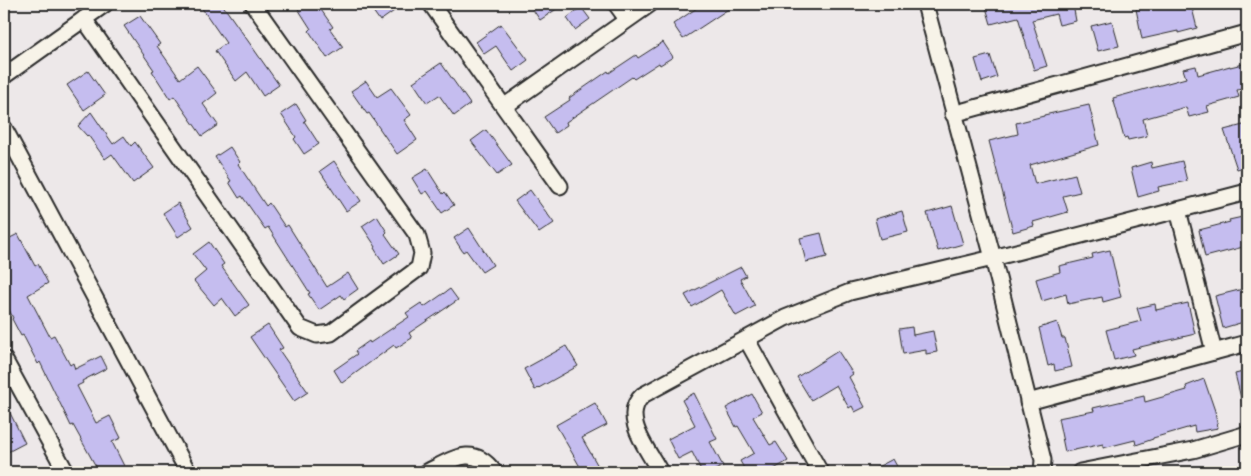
<svg xmlns="http://www.w3.org/2000/svg" width="1251" height="476" viewBox="0 0 1251 476" font-family="'Architects Daughter',sans-serif">
  <style>
    .building { fill: #c5bdef; stroke: #2b2b2b }
    .lines { fill: none; stroke-linecap: round; stroke-linejoin: round }
    .minor-casing { stroke: #2b2b2b; stroke-width: 19 }
    .minor { stroke: #f7f3e8; stroke-width: 15 }
  </style>
  <rect width="100%" height="100%" fill="#ede8e9"/>
  <filter id="ink" filterUnits="userSpaceOnUse"><feTurbulence type="fractalNoise" baseFrequency=".02" numOctaves="2"/><feDisplacementMap in="SourceGraphic" scale="10" xChannelSelector="R" yChannelSelector="G"/><feConvolveMatrix kernelMatrix="1 2 1 2 8 2 1 2 1" color-interpolation-filters="sRGB"/></filter>
  <g filter="url(#ink)">
    <g class="building">
      <polygon points="199,4 222,4 279,85 263,96 247,72 236,81 215,51 226,43"/>
      <polygon points="295,4 317,4 333,27 330,29 343,47 327,58 309,31 311,29"/>
      <polygon points="368,4 404,4 380,21"/>
      <polygon points="529,4 564,4 540,20"/>
      <polygon points="694,4 736,4 683,39 673,24 697,8"/>
      <polygon points="985,4 1038,4 1038,6 1050,4 1080,4 1080,8 1074,10 1076,21 1059,25 1056,14 1032,20 1047,66 1034,70 1018,17 991,24"/>
      <polygon points="1162,4 1191,4 1197,28 1178,33 1178,31 1142,39 1136,9"/>
      <polygon points="581,7 590,19 575,30 567,18"/>
      <polygon points="140,16 160,44 157,46 180,79 197,66 217,93 203,104 218,125 202,136 174,96 170,99 152,71 154,70 124,26"/>
      <polygon points="1112,21 1119,46 1098,51 1091,26"/>
      <polygon points="501,24 528,60 513,71 496,46 484,54 476,42"/>
      <polygon points="663,42 673,57 660,65 659,63 634,79 632,77 566,122 567,125 555,133 544,117 570,100 569,98 608,71 609,73 636,55 638,58"/>
      <polygon points="990,55 997,77 982,82 975,59"/>
      <polygon points="441,63 470,104 454,116 439,95 427,103 413,82"/>
      <polygon points="1247,63 1247,88 1237,90 1239,97 1207,106 1209,112 1189,117 1186,107 1143,119 1147,136 1128,140 1127,137 1124,138 1113,98 1186,78 1183,69 1196,66 1198,75 1230,66 1230,67"/>
      <polygon points="88,71 105,95 84,110 67,85"/>
      <polygon points="366,81 377,97 391,88 411,115 404,120 417,140 397,154 369,113 367,114 351,91"/>
      <polygon points="296,104 306,120 304,121 319,144 304,154 294,139 296,137 281,114"/>
      <polygon points="1089,105 1099,145 1030,165 1035,184 1075,174 1080,192 1063,196 1068,212 1033,222 1034,226 1013,232 989,141 1018,134 1016,123 1044,116 1044,115"/>
      <polygon points="91,112 113,144 124,136 131,146 135,142 154,168 133,183 112,154 105,159 88,135 87,136 78,126"/>
      <polygon points="1247,124 1247,166 1237,169 1224,130"/>
      <polygon points="486,130 512,165 497,175 471,141"/>
      <polygon points="230,147 240,162 238,164 266,206 269,203 285,227 288,225 327,287 348,273 358,289 344,299 341,295 319,310 308,294 310,293 268,227 265,229 242,196 239,198 229,182 231,181 215,157"/>
      <polygon points="334,161 361,201 346,211 320,171"/>
      <polygon points="1182,161 1187,181 1158,187 1159,191 1138,197 1131,168 1151,162 1152,168"/>
      <polygon points="427,169 443,194 445,192 454,205 442,213 427,191 422,194 412,178"/>
      <polygon points="530,190 554,223 539,233 515,201"/>
      <polygon points="178,203 193,227 178,237 163,213"/>
      <polygon points="952,206 963,244 938,251 927,213"/>
      <polygon points="902,211 908,232 880,239 875,219"/>
      <polygon points="377,216 387,232 385,234 399,254 384,264 374,248 376,247 362,226"/>
      <polygon points="1247,216 1247,246 1205,257 1199,230 1230,222 1229,220"/>
      <polygon points="469,228 493,265 482,272 466,250 463,252 454,238"/>
      <polygon points="821,233 827,257 806,262 800,238"/>
      <polygon points="18,234 35,266 38,264 48,283 28,295 50,337 54,335 70,365 73,363 75,369 101,356 107,368 82,381 83,383 77,386 96,423 110,416 121,438 112,442 125,468 117,472 99,472 73,425 71,426 40,362 38,364 23,335 21,336 12,319 13,318 4,299 4,241"/>
      <polygon points="209,242 224,264 221,266 249,305 235,316 222,298 214,305 194,281 206,271 193,254"/>
      <polygon points="1110,250 1121,297 1103,302 1102,297 1068,304 1066,294 1042,301 1036,279 1060,272 1059,266 1093,258 1092,254"/>
      <polygon points="741,267 746,276 740,279 755,306 736,316 721,290 692,307 685,295"/>
      <polygon points="1247,288 1247,321 1223,328 1215,296"/>
      <polygon points="450,289 458,300 409,333 412,338 396,348 394,345 342,383 334,370 357,354 355,351 369,341 370,343 409,317 406,313 421,303 424,307"/>
      <polygon points="1188,303 1195,334 1132,349 1134,355 1114,360 1106,330 1141,321 1137,308 1155,304 1156,310"/>
      <polygon points="1057,322 1062,338 1065,338 1072,367 1055,371 1054,364 1048,366 1039,328"/>
      <polygon points="268,325 283,348 279,350 308,392 294,401 250,337"/>
      <polygon points="912,327 913,335 933,331 937,352 926,354 926,350 903,354 899,329"/>
      <polygon points="566,346 578,366 535,390 524,369"/>
      <polygon points="838,351 853,374 849,377 865,407 855,412 852,406 849,408 836,385 811,400 797,377"/>
      <polygon points="1247,371 1247,405 1243,406 1235,374"/>
      <polygon points="1204,379 1215,411 1218,428 1195,432 1194,426 1153,438 1153,439 1136,445 1135,440 1103,448 1103,444 1065,452 1058,418 1094,411 1093,408 1144,396 1145,402 1187,390 1186,386"/>
      <polygon points="694,393 717,439 710,442 723,466 711,472 702,472 692,452 678,459 668,439 695,425 682,400"/>
      <polygon points="752,394 762,412 753,417 770,445 776,442 788,461 769,472 746,472 740,461 754,453 738,426 736,427 726,408"/>
      <polygon points="4,401 25,443 4,454"/>
      <polygon points="595,403 607,425 582,438 598,466 588,472 583,472 556,425"/>
      <polygon points="893,459 900,472 868,472"/>
    </g>
    <g class="lines">
      <defs>
        <g id="minor">
          <polyline points="431,4 560,186"/>
          <polyline points="616,4 627,19"/>
          <polyline points="925,4 993,258 1043,460 1042,472"/>
          <polyline points="84,19 300,328 317,335 331,333 419,268 422,253 417,235 253,4"/>
          <polyline points="4,76 105,4"/>
          <polyline points="505,106 650,4"/>
          <polyline points="953,114 1247,33"/>
          <polyline points="4,128 188,472"/>
          <polyline points="1178,210 1214,352"/>
          <polyline points="747,340 820,472"/>
          <polyline points="4,359 66,472"/>
          <polyline points="1028,402 1247,343"/>
          <path d="M 427,472 C 452,460 473,443 494,472"/>
          <path d="M 660,472 C 649,451 619,416 643,395 L 785,318 L 850,292 L 993,258 L 1247,192"/>
          <polyline points="1080,472 1193,450 1247,434"/>
        </g>
      </defs>
      <use href="#minor" class="minor-casing"/>
      <use href="#minor" class="minor"/>
    </g>
  </g>
  <rect width="1251" height="476" fill="none" stroke="#f7f3e8" stroke-width="20"/>
  <rect x="10" y="10" width="1231" height="456" fill="none" stroke="#2b2b2b" stroke-width="2" filter="url(#ink)"/>
</svg>
